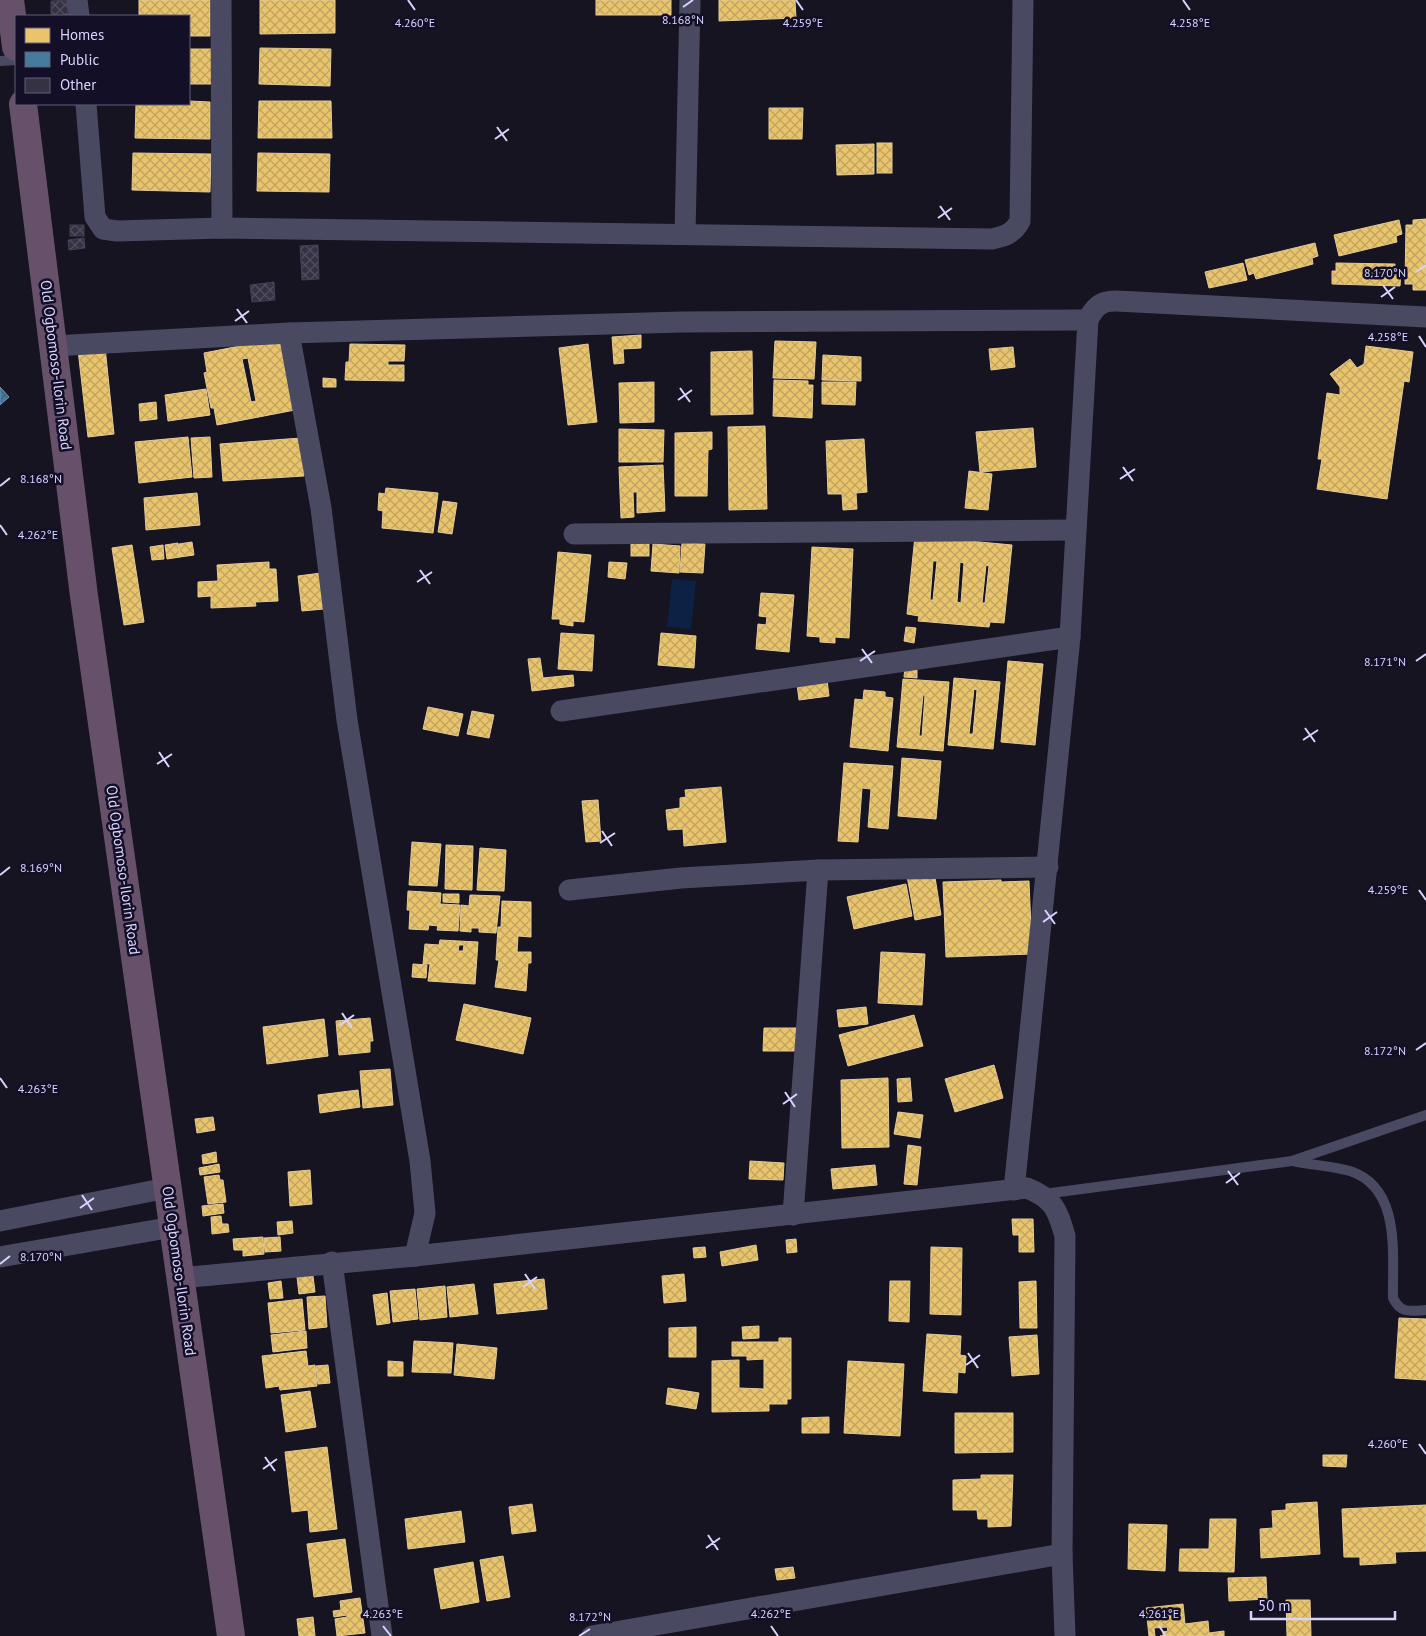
<svg xmlns="http://www.w3.org/2000/svg" width="1426" height="1636" viewBox="0 0 1426 1636" font-family="'PT Sans',sans-serif">
  <style>
    .water { fill: #0d2144 }
    .homes { fill: url(#homes-cross-hatch); stroke: #e4c997; fill-rule: evenodd }
    .public { fill: url(#public-cross-hatch); stroke: #7196ba }
    .building { fill: url(#building-cross-hatch); stroke: #433f54 }
    .lines { fill: none; stroke-linecap: round; stroke-linejoin: round }
    .lane { stroke: #4a4962; stroke-width: 10 }
    .street { stroke: #4a4962; stroke-width: 21 }
    .highway { stroke: #67516a; stroke-width: 28 }
    .ticks { fill: none; stroke: #d9d4ff; stroke-width: 2 }
    .labels { text-anchor: middle; stroke-width: 5; stroke-linejoin: round; paint-order: stroke }
    .street-label { font-size: 15px; fill: #d9d4ff; stroke: #130f26 }
    .ticks-label { font-size: 12px; text-anchor: middle; fill: #d9d4ff; stroke: #130f26; stroke-width: 5; stroke-linejoin: round; paint-order: stroke }
  </style>
  <defs>
    <pattern id="homes-cross-hatch" width="8" height="8" patternUnits="userSpaceOnUse" patternTransform="scale(1.25)"><rect width="8" height="8" fill="#e9c46a"/><path d="M0 0l8 8M0 8l8-8" fill="none" stroke="#bfa362"/></pattern>
    <pattern id="public-cross-hatch" width="8" height="8" patternUnits="userSpaceOnUse" patternTransform="scale(1.25)"><rect width="8" height="8" fill="#457b9d"/><path d="M0 0l8 8M0 8l8-8" fill="none" stroke="#43637d"/></pattern>
    <pattern id="building-cross-hatch" width="8" height="8" patternUnits="userSpaceOnUse" patternTransform="scale(1.25)"><rect width="8" height="8" fill="#343243"/><path d="M0 0l8 8M0 8l8-8" fill="none" stroke="#514f5f"/></pattern>
  </defs>
  <rect width="100%" height="100%" fill="#161421"/>
  <polygon class="water" points="672,579 696,581 691,629 667,627"/>
  <g class="homes">
    <polygon points="139,0 210,0 210,36 189,36 189,16 139,16"/>
    <polygon points="260,0 335,0 335,33 260,34"/>
    <rect x="596" y="0" width="75" height="15"/>
    <polygon points="719,0 795,0 796,18 719,21"/>
    <polygon points="260,48 331,49 330,86 259,84"/>
    <rect x="189" y="49" width="24" height="35"/>
    <polygon points="189,101 210,102 210,139 135,138 136,104 189,104"/>
    <polygon points="259,101 331,101 332,138 258,138"/>
    <polygon points="769,108 803,108 802,139 769,139"/>
    <rect x="877" y="143" width="15" height="30"/>
    <polygon points="874,144 874,174 837,175 836,145"/>
    <polygon points="133,153 211,154 210,192 132,190"/>
    <polygon points="258,153 330,154 329,192 257,191"/>
    <polygon points="1426,219 1426,290 1413,290 1413,284 1405,284 1406,225 1413,225 1413,220"/>
    <polygon points="1399,220 1402,234 1396,236 1397,242 1339,256 1334,235"/>
    <polygon points="1315,243 1318,256 1312,258 1313,264 1256,279 1254,273 1249,275 1245,260"/>
    <polygon points="1243,263 1247,280 1209,288 1205,272"/>
    <polygon points="1336,263 1395,264 1395,271 1401,271 1400,286 1332,284 1332,271 1336,271"/>
    <polygon points="641,335 641,348 623,349 624,363 614,364 612,337"/>
    <path d="M 281,338 L 295,410 L 217,425 L 214,408 L 211,408 L 204,373 L 207,372 L 204,353 ZM 248,358 L 256,401 L 251,402 L 242,359 Z"/>
    <polygon points="775,341 816,342 814,379 773,378"/>
    <polygon points="350,344 405,345 404,361 388,361 388,365 404,365 404,381 345,380 346,362 349,362"/>
    <polygon points="588,344 597,422 568,425 559,348"/>
    <polygon points="1366,346 1413,352 1409,382 1404,381 1387,499 1317,489 1322,459 1318,459 1327,393 1340,395 1340,387 1330,374 1350,359 1357,368 1364,364"/>
    <polygon points="105,347 114,434 88,437 78,350"/>
    <polygon points="1013,347 1015,367 991,370 989,349"/>
    <polygon points="752,351 753,414 711,415 711,352"/>
    <polygon points="823,355 861,357 861,381 822,380"/>
    <polygon points="323,378 336,379 336,387 323,387"/>
    <polygon points="774,380 808,381 808,385 813,385 812,418 773,416"/>
    <polygon points="654,382 654,422 620,423 619,383"/>
    <polygon points="822,382 856,382 855,405 822,404"/>
    <polygon points="206,389 210,415 168,421 165,395"/>
    <polygon points="156,402 157,419 140,421 139,404"/>
    <polygon points="765,426 767,509 729,510 728,427"/>
    <polygon points="1033,428 1036,467 980,472 976,432"/>
    <polygon points="619,429 664,430 663,462 619,462"/>
    <polygon points="712,432 712,449 708,450 707,496 675,496 675,433"/>
    <polygon points="188,437 192,477 139,483 135,442"/>
    <polygon points="210,437 212,477 194,478 191,438"/>
    <polygon points="301,438 304,476 223,481 220,444"/>
    <polygon points="864,439 867,492 856,493 857,509 843,510 842,494 828,494 826,441"/>
    <polygon points="663,465 665,511 637,513 637,492 633,492 634,517 621,518 619,467"/>
    <polygon points="969,471 992,474 988,510 965,508"/>
    <polygon points="386,488 438,493 433,533 382,528 383,511 378,510 379,493 385,494"/>
    <polygon points="197,493 200,525 146,530 144,498"/>
    <polygon points="443,501 457,503 452,534 438,532"/>
    <path d="M 915,536 L 1012,545 L 1004,623 L 990,622 L 989,627 L 918,621 L 919,616 L 907,614 ZM 933,561 L 937,561 L 933,600 L 930,600 ZM 960,562 L 964,563 L 961,603 L 957,602 ZM 986,565 L 989,566 L 985,603 L 982,603 Z"/>
    <rect x="631" y="541" width="18" height="15"/>
    <polygon points="192,542 194,555 180,557 179,544"/>
    <polygon points="178,543 180,557 167,559 165,545"/>
    <polygon points="682,543 705,544 703,573 680,572"/>
    <polygon points="653,544 680,546 679,573 651,571"/>
    <polygon points="132,545 144,622 124,625 112,548"/>
    <polygon points="163,545 164,559 152,560 150,547"/>
    <polygon points="812,547 853,549 849,638 835,637 835,643 820,642 820,637 807,636"/>
    <polygon points="558,552 591,555 584,622 573,621 573,626 560,624 560,619 552,619"/>
    <polygon points="269,562 269,569 276,569 278,601 255,602 256,606 211,608 211,596 198,597 198,582 218,581 217,565"/>
    <polygon points="609,562 627,563 625,579 608,577"/>
    <polygon points="321,573 324,609 302,611 298,576"/>
    <polygon points="761,593 794,595 789,652 756,649 758,624 766,625 767,617 759,616"/>
    <polygon points="906,627 916,628 914,643 904,641"/>
    <polygon points="561,633 594,635 592,671 558,669"/>
    <polygon points="661,633 696,636 694,668 658,665"/>
    <polygon points="540,658 543,678 573,675 574,686 532,691 528,659"/>
    <polygon points="1008,661 1043,664 1035,745 1001,742"/>
    <polygon points="905,667 917,667 917,678 904,677"/>
    <path d="M 954,678 L 1000,682 L 993,749 L 948,745 ZM 974,689 L 977,690 L 973,734 L 969,734 Z"/>
    <path d="M 903,679 L 949,682 L 943,751 L 897,747 ZM 923,695 L 925,695 L 922,736 L 919,736 Z"/>
    <polygon points="827,680 829,696 799,700 797,684"/>
    <polygon points="864,690 885,692 885,697 893,698 888,751 850,747 855,699 863,700"/>
    <polygon points="428,707 463,714 458,736 423,729"/>
    <polygon points="472,711 494,715 489,738 467,734"/>
    <polygon points="902,758 941,761 936,819 898,816"/>
    <polygon points="844,763 893,766 888,829 868,827 871,789 862,788 858,842 838,841"/>
    <polygon points="721,787 726,842 684,846 683,829 668,830 666,810 680,808 680,798 686,797 685,790"/>
    <polygon points="598,800 601,841 586,842 582,801"/>
    <polygon points="412,842 441,844 437,886 409,885"/>
    <polygon points="446,845 473,846 472,890 445,889"/>
    <polygon points="480,848 506,850 504,891 477,890"/>
    <polygon points="934,871 941,915 915,920 907,876"/>
    <polygon points="1001,880 1001,882 1029,881 1032,954 946,957 943,882"/>
    <polygon points="906,884 912,916 854,929 847,897"/>
    <polygon points="408,891 441,893 440,904 460,905 458,931 437,930 438,926 429,925 428,930 409,929 410,910 407,910"/>
    <polygon points="443,894 459,894 459,903 443,902"/>
    <polygon points="470,895 500,896 496,933 479,932 479,928 471,928 471,932 460,931 461,905 469,906"/>
    <polygon points="502,901 531,902 531,937 518,936 517,952 531,952 531,963 528,963 526,991 495,987 499,960 496,960 498,927 501,927"/>
    <path d="M 440,940 L 478,942 L 475,984 L 428,981 L 430,964 L 423,964 L 425,944 L 439,945 ZM 459,945 L 464,945 L 463,951 L 458,951 Z"/>
    <polygon points="881,952 925,954 922,1005 878,1003"/>
    <polygon points="413,964 427,965 426,978 412,977"/>
    <polygon points="464,1004 531,1018 523,1054 456,1040"/>
    <polygon points="866,1007 868,1024 839,1027 837,1010"/>
    <polygon points="914,1015 923,1046 848,1066 839,1035"/>
    <polygon points="370,1018 373,1041 370,1041 370,1052 339,1055 336,1021"/>
    <polygon points="324,1019 328,1056 267,1064 263,1027"/>
    <polygon points="764,1028 799,1028 799,1051 763,1051"/>
    <polygon points="994,1065 1003,1098 955,1112 945,1079"/>
    <polygon points="390,1069 393,1105 363,1108 360,1071"/>
    <polygon points="888,1078 889,1147 842,1148 841,1080"/>
    <polygon points="910,1078 912,1101 898,1102 897,1079"/>
    <polygon points="358,1090 360,1107 320,1113 318,1095"/>
    <polygon points="898,1112 923,1115 920,1138 894,1134"/>
    <polygon points="213,1117 215,1130 197,1133 195,1119"/>
    <polygon points="908,1145 921,1147 917,1185 904,1184"/>
    <polygon points="216,1152 217,1162 203,1164 202,1155"/>
    <polygon points="750,1161 784,1163 783,1180 749,1179"/>
    <polygon points="219,1164 220,1172 200,1175 199,1168"/>
    <polygon points="875,1165 877,1185 833,1189 831,1169"/>
    <polygon points="310,1170 312,1204 290,1206 288,1172"/>
    <polygon points="219,1175 220,1180 223,1180 226,1202 208,1204 204,1177"/>
    <polygon points="223,1204 224,1213 203,1216 202,1206"/>
    <polygon points="221,1216 222,1224 228,1224 229,1232 212,1234 211,1217"/>
    <polygon points="1012,1219 1033,1219 1034,1252 1019,1252 1019,1235 1013,1235"/>
    <polygon points="292,1221 293,1233 278,1235 277,1222"/>
    <polygon points="263,1237 264,1254 243,1256 243,1250 234,1250 233,1239"/>
    <polygon points="280,1237 281,1251 265,1252 264,1238"/>
    <polygon points="796,1239 797,1252 787,1253 786,1240"/>
    <polygon points="756,1245 758,1260 722,1266 720,1252"/>
    <polygon points="705,1247 706,1257 694,1258 693,1248"/>
    <polygon points="931,1247 962,1248 961,1315 930,1314"/>
    <polygon points="684,1274 686,1301 664,1303 662,1276"/>
    <polygon points="313,1276 315,1292 299,1294 297,1277"/>
    <polygon points="544,1279 547,1309 497,1314 494,1284"/>
    <polygon points="281,1281 283,1298 270,1299 268,1283"/>
    <polygon points="890,1281 910,1281 909,1322 889,1321"/>
    <polygon points="1036,1281 1037,1328 1020,1328 1019,1282"/>
    <polygon points="474,1284 478,1314 450,1317 447,1287"/>
    <polygon points="445,1286 447,1317 420,1320 417,1289"/>
    <polygon points="415,1289 418,1319 393,1322 390,1291"/>
    <polygon points="387,1293 390,1323 377,1325 373,1295"/>
    <polygon points="325,1296 327,1327 309,1329 307,1297"/>
    <polygon points="302,1299 305,1330 271,1333 268,1303"/>
    <polygon points="1399,1318 1426,1319 1426,1380 1395,1378"/>
    <polygon points="759,1326 759,1338 743,1339 742,1327"/>
    <polygon points="696,1327 696,1357 669,1357 669,1328"/>
    <polygon points="306,1331 307,1348 273,1352 271,1335"/>
    <polygon points="927,1334 961,1336 960,1355 966,1356 965,1373 958,1372 957,1393 923,1391"/>
    <polygon points="1037,1335 1039,1374 1012,1376 1009,1337"/>
    <polygon points="779,1338 791,1338 791,1399 787,1399 787,1404 769,1404 769,1411 712,1412 712,1361 739,1360 739,1388 764,1389 764,1359 747,1360 747,1356 732,1356 732,1342 779,1342"/>
    <polygon points="414,1341 453,1343 451,1373 412,1372"/>
    <polygon points="457,1344 497,1348 494,1379 454,1375"/>
    <polygon points="306,1351 308,1366 315,1365 317,1386 280,1390 279,1386 266,1388 262,1356"/>
    <polygon points="388,1361 403,1362 403,1376 388,1376"/>
    <polygon points="848,1361 904,1364 900,1436 844,1433"/>
    <polygon points="328,1365 330,1383 318,1384 316,1366"/>
    <polygon points="668,1388 699,1393 696,1409 666,1404"/>
    <polygon points="310,1391 316,1427 286,1432 281,1395"/>
    <polygon points="955,1413 1013,1413 1013,1452 955,1453"/>
    <polygon points="829,1417 829,1433 802,1433 802,1418"/>
    <polygon points="327,1447 337,1529 310,1532 308,1510 292,1512 285,1452"/>
    <polygon points="1323,1455 1347,1455 1346,1467 1323,1466"/>
    <polygon points="981,1475 1013,1475 1011,1526 988,1527 988,1519 978,1519 977,1510 953,1510 953,1480 981,1479"/>
    <polygon points="1317,1502 1320,1554 1261,1558 1260,1529 1273,1528 1272,1511 1286,1510 1286,1504"/>
    <polygon points="532,1504 536,1531 512,1534 509,1507"/>
    <polygon points="1426,1505 1426,1551 1395,1552 1396,1563 1360,1565 1360,1557 1344,1557 1342,1509"/>
    <polygon points="461,1511 465,1542 408,1549 405,1519"/>
    <polygon points="1210,1519 1236,1519 1234,1572 1179,1571 1180,1549 1209,1549"/>
    <polygon points="1129,1524 1167,1525 1165,1571 1128,1569"/>
    <polygon points="345,1539 352,1592 314,1597 307,1544"/>
    <polygon points="503,1556 510,1597 487,1601 480,1560"/>
    <polygon points="473,1562 479,1602 441,1609 434,1569"/>
    <polygon points="793,1567 795,1578 777,1580 775,1569"/>
    <polygon points="1266,1577 1267,1599 1229,1601 1228,1578"/>
    <polygon points="360,1598 365,1633 337,1636 335,1619 347,1617 347,1615 334,1617 333,1611 341,1610 340,1601"/>
    <polygon points="1286,1600 1310,1600 1311,1636 1287,1636"/>
    <polygon points="1183,1604 1185,1624 1208,1621 1209,1633 1224,1631 1224,1636 1160,1636 1163,1636 1163,1632 1168,1631 1167,1627 1154,1628 1155,1636 1149,1636 1146,1608"/>
    <polygon points="313,1617 315,1636 299,1636 297,1619"/>
  </g>
  <polygon class="public" points="0,387 9,397 0,405"/>
  <g class="building">
    <polygon points="67,0 68,16 51,16 51,1"/>
    <rect x="70" y="225" width="14" height="11"/>
    <polygon points="84,238 85,248 69,250 68,240"/>
    <polygon points="318,245 319,279 302,280 300,246"/>
    <polygon points="274,282 275,300 252,302 250,285"/>
  </g>
  <g class="lines">
    <g class="lane">
      <polyline points="0,61 16,60"/>
      <path d="M 1293,1161 C 1311,1165 1332,1166 1350,1171 C 1402,1188 1392,1255 1393,1298 C 1401,1314 1410,1311 1426,1310"/>
      <polyline points="1044,1194 1292,1161 1426,1115"/>
    </g>
    <g class="street">
      <polyline points="77,0 79,16"/>
      <polyline points="221,0 222,228"/>
      <path d="M 86,104 L 95,217 L 103,229 L 117,231 L 222,228 L 992,239 C 1005,236 1013,234 1020,221 L 1023,0"/>
      <polyline points="685,234 690,0"/>
      <polyline points="289,333 321,508 347,720 420,1161 425,1213 415,1256"/>
      <polyline points="53,346 289,333 682,322 1088,320"/>
      <polyline points="574,534 1076,530"/>
      <polyline points="561,711 1070,637"/>
      <polyline points="569,890 681,878 818,870 1048,867"/>
      <path d="M 1014,1190 L 1070,637 L 1088,320 C 1099,296 1112,301 1136,302 L 1426,317"/>
      <polyline points="793,1215 818,870"/>
      <polyline points="0,1221 167,1188"/>
      <polyline points="0,1257 173,1227"/>
      <polyline points="332,1262 382,1636"/>
      <path d="M 180,1278 L 415,1256 L 1027,1188 C 1054,1199 1057,1209 1065,1236 L 1062,1554 L 1065,1636"/>
      <polyline points="592,1636 1062,1554"/>
    </g>
    <g class="highway">
      <polyline points="10,0 16,47"/>
      <polyline points="23,104 84,596 231,1636"/>
    </g>
  </g>
  <path class="ticks" d="M 408,0 L 415,10M 796,0 L 803,10M 1183,0 L 1190,10M 683,7 L 693,0M 497,127 L 507,141M 495,139 L 509,129M 940,206 L 950,220M 938,218 L 952,208M 1416,272 L 1426,265M 1383,285 L 1393,299M 1381,297 L 1395,287M 237,309 L 247,323M 235,321 L 249,311M 1419,336 L 1426,347M 680,388 L 690,402M 678,400 L 692,390M 1123,467 L 1133,481M 1120,479 L 1135,469M 0,486 L 10,478M 0,525 L 7,535M 420,570 L 430,584M 417,582 L 432,572M 862,649 L 872,663M 860,661 L 875,651M 1416,661 L 1426,654M 1305,728 L 1315,742M 1303,740 L 1318,730M 159,752 L 169,767M 157,764 L 172,754M 602,831 L 612,846M 600,843 L 615,833M 0,875 L 10,867M 1419,890 L 1426,900M 1045,910 L 1055,924M 1043,922 L 1057,912M 342,1013 L 352,1028M 340,1025 L 354,1015M 1416,1050 L 1426,1043M 0,1078 L 7,1088M 785,1092 L 795,1107M 783,1104 L 797,1094M 1228,1171 L 1238,1185M 1226,1183 L 1240,1173M 82,1195 L 92,1210M 80,1208 L 94,1198M 0,1264 L 10,1256M 525,1274 L 535,1289M 523,1287 L 537,1277M 968,1353 L 978,1368M 966,1365 L 980,1355M 1419,1444 L 1426,1454M 265,1457 L 275,1471M 263,1469 L 277,1459M 708,1535 L 718,1550M 706,1548 L 720,1538M 383,1626 L 391,1636M 771,1626 L 778,1636M 1159,1626 L 1166,1636M 579,1636 L 590,1629"/>
  <g class="labels">
    <g class="street-label">
      <text transform="translate(56 365) rotate(83)" y="5">Old Ogbomoso-Ilorin Road</text>
      <text transform="translate(123 870) rotate(82)" y="5">Old Ogbomoso-Ilorin Road</text>
      <text transform="translate(179 1271) rotate(82)" y="5">Old Ogbomoso-Ilorin Road</text>
    </g>
  </g>
  <g class="ticks-label">
    <text x="683" y="24">8.168°N</text>
    <text x="415" y="27">4.260°E</text>
    <text x="803" y="27">4.259°E</text>
    <text x="1190" y="27">4.258°E</text>
    <text x="1385" y="277">8.170°N</text>
    <text x="1388" y="341">4.258°E</text>
    <text x="41" y="483">8.168°N</text>
    <text x="38" y="539">4.262°E</text>
    <text x="1385" y="666">8.171°N</text>
    <text x="41" y="872">8.169°N</text>
    <text x="1388" y="894">4.259°E</text>
    <text x="1385" y="1055">8.172°N</text>
    <text x="38" y="1093">4.263°E</text>
    <text x="41" y="1261">8.170°N</text>
    <text x="1388" y="1448">4.260°E</text>
    <text x="383" y="1618">4.263°E</text>
    <text x="771" y="1618">4.262°E</text>
    <text x="1159" y="1618">4.261°E</text>
    <text x="590" y="1621">8.172°N</text>
  </g>
  <rect x="15" y="15" width="175" height="90" fill="#130f26" stroke="#625e7d"/>
  <rect x="25" y="28" width="25" height="15" fill="#e9c46a" stroke="#625e7d"/>
  <text x="60" y="40" font-size="15" fill="#d9d4ff">Homes</text>
  <rect x="25" y="52" width="25" height="15" fill="#457b9d" stroke="#625e7d"/>
  <text x="60" y="65" font-size="15" fill="#d9d4ff">Public</text>
  <rect x="25" y="78" width="25" height="15" fill="#343243" stroke="#625e7d"/>
  <text x="60" y="90" font-size="15" fill="#d9d4ff">Other</text>
  <path d="M1251 1611v8h144v-8" fill="none" stroke="#d9d4ff" stroke-width="2.5"/>
  <text x="1258" y="1611" font-size="15" fill="#d9d4ff" stroke="#130f26" stroke-width="4" paint-order="stroke">50 m</text>
</svg>
